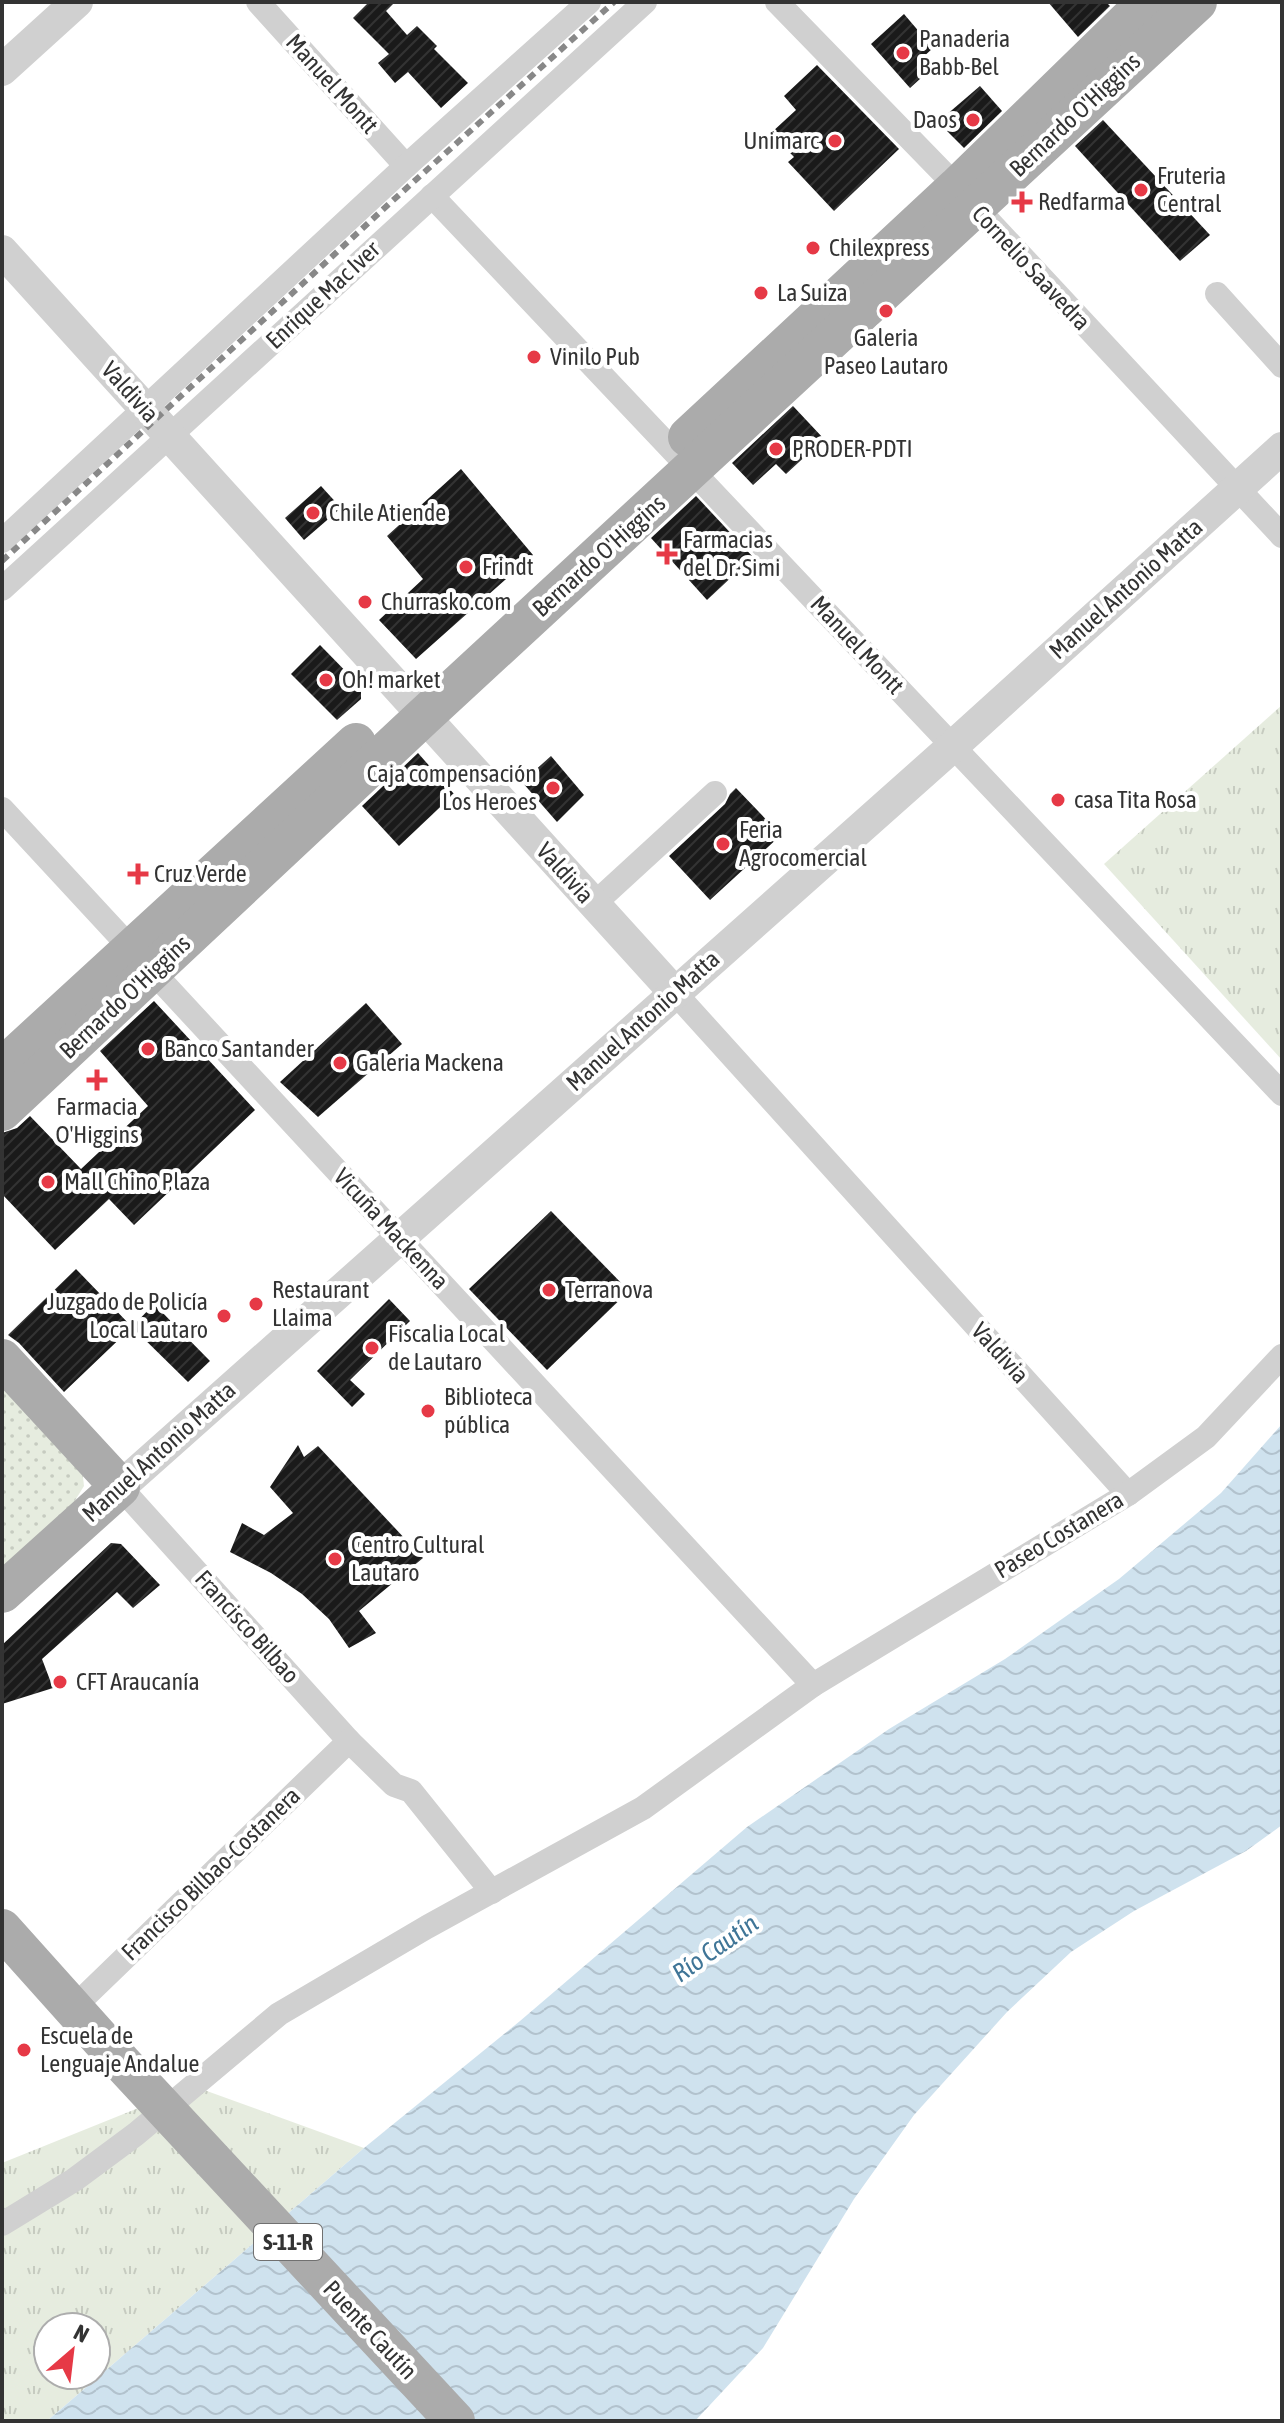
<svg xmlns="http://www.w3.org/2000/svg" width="1284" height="2423" viewBox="0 0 1284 2423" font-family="'Asap Condensed',sans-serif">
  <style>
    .grass { fill: url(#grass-tufts); fill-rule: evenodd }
    .park { fill: url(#park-dots) }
    .water { fill: url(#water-waves) }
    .building { fill: url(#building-hatch) }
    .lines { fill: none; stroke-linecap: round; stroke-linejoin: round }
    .minor { stroke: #d0d0d0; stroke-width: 24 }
    .tertiary { stroke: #d0d0d0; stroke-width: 32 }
    .primary { stroke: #ababab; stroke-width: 40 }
    .rail { stroke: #888; stroke-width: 6; stroke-dasharray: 8 6; stroke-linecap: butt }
    .poi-dot { fill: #e63946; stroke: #fff; stroke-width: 3 }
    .labels { text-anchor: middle; stroke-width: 8; stroke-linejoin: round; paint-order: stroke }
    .shield { fill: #fff; stroke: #707070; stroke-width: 2 }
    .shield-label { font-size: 22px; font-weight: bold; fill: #333 }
    .poi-label { font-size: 24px; fill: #333; stroke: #fff; text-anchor: start }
    .street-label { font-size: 24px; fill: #333; stroke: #fff }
    .water-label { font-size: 26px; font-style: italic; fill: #3f7597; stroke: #fff }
  </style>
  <defs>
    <pattern id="grass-tufts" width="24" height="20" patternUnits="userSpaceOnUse" patternTransform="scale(2)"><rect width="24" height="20" fill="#e6ecdf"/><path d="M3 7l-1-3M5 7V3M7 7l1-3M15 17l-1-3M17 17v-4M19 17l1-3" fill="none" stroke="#c6cbc0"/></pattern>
    <pattern id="park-dots" width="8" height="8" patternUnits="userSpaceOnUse" patternTransform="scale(2)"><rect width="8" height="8" fill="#e6ecdf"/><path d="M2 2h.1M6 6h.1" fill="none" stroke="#c6cbc0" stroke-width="1.8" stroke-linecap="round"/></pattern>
    <pattern id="water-waves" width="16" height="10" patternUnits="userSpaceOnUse" patternTransform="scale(2)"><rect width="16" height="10" fill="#cfe2ee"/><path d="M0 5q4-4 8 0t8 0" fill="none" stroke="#b2c2cd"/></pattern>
    <pattern id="building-hatch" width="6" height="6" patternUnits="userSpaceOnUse" patternTransform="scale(2)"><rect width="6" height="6" fill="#1a1a1a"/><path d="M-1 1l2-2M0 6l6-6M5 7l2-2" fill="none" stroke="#333"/></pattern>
  </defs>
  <rect width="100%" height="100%" fill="#fff"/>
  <g class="grass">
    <polygon points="1282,705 1282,1060 1104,864"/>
    <path d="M 193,2086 L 364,2148 L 47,2421 L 2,2421 L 2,2163 ZM 48,2327 L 96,2327 L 96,2375 L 48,2375 Z"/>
  </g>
  <polygon class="park" points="2,1375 82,1468 84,1486 71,1507 2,1568"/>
  <polygon class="water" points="1282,1424 1282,1825 1246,1851 1134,1911 1071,1952 1007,2012 914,2115 854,2199 763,2348 695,2421 47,2421 364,2148 520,2021 747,1827 889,1729 1005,1659 1119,1579 1221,1493"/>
  <g class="building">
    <polygon points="369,2 395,2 386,11 407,35 417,26 437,46 434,49 468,83 441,108 408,72 395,83 378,63 389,54 353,18"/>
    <polygon points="1048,2 1106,2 1110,6 1078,37"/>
    <polygon points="904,14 933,48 921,59 931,69 910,88 871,44"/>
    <polygon points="817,65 899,149 834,211 788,162 794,157 771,133 796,110 784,96"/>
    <polygon points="980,86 1002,111 964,148 938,122"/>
    <polygon points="1103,120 1210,235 1180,261 1075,146"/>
    <polygon points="793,406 824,439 786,474 776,464 753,485 732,463"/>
    <polygon points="461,469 533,555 416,659 379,620 423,579 387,536"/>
    <polygon points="321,486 341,508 304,540 285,518"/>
    <polygon points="696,496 753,557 707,600 651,538"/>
    <polygon points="320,645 361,687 361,699 337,720 291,674"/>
    <polygon points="418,753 454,794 399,846 362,806"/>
    <polygon points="551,756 584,795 557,822 522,782"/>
    <polygon points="736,788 781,835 710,900 669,856 725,804 730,794"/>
    <polygon points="154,1001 255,1110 134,1225 109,1199 55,1250 2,1194 2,1133 17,1128 30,1116 81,1169 148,1106 100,1051"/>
    <polygon points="366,1003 402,1044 318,1117 280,1082"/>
    <polygon points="551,1211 629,1291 547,1370 469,1289"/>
    <polygon points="76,1269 132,1327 64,1392 19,1343 8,1335"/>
    <polygon points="389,1299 410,1321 350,1380 365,1394 352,1407 317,1371"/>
    <polygon points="154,1304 210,1361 188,1382 132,1327"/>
    <polygon points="298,1445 304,1457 318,1446 423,1558 359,1611 376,1633 349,1648 329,1619 302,1594 271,1573 230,1552 242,1523 264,1535 293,1513 270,1487"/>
    <polygon points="111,1543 121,1544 160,1585 133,1608 117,1592 42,1659 53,1688 2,1704 2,1645"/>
  </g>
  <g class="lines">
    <g class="minor">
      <polyline points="258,2 406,166"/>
      <polyline points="777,2 957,187 1282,536"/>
      <polyline points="432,196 1282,1094"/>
      <polyline points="1217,294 1282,366"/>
      <polyline points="2,541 406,166 589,2"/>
      <polyline points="2,589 645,2"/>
      <polyline points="2,809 813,1685"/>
      <polyline points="594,904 715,793"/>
      <polyline points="675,993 1128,1494"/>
      <polyline points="120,1487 349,1741 394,1785 411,1791 492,1892"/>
      <polyline points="73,2008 349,1741"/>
      <polyline points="2,2224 74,2180 136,2134 279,2014 427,1927 643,1808 813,1685 1128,1494 1206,1437 1282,1356"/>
    </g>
    <g class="tertiary">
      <polyline points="2,70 77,2"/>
      <polyline points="2,251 675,993"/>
      <polyline points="120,1487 953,746 1282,448"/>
    </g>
    <g class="primary">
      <polyline points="688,437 957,187 1147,2"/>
      <polyline points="2,1068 356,743"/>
      <polyline points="2,1111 423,717 1197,2"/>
      <polyline points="2,1359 120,1487 2,1593"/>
      <polyline points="2,1929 122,2063 455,2421"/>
    </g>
    <polyline class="rail" points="2,561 390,203 614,2"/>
  </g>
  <g class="poi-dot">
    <circle cx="903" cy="53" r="8"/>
    <circle cx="973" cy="120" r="8"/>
    <circle cx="835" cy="141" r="8"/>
    <circle cx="1141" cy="190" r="8"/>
    <path d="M1018 190h8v8h8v8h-8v8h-8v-8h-8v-8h8z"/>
    <circle cx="813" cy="248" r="8"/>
    <circle cx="761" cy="293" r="8"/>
    <circle cx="886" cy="311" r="8"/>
    <circle cx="534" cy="357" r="8"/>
    <circle cx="776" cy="449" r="8"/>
    <circle cx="313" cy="513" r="8"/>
    <path d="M663 542h8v8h8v8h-8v8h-8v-8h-8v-8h8z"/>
    <circle cx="466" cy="567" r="8"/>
    <circle cx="365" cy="602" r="8"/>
    <circle cx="326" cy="680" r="8"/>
    <circle cx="553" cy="788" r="8"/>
    <circle cx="1058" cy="800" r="8"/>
    <circle cx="723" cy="844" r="8"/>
    <path d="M134 862h8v8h8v8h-8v8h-8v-8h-8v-8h8z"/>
    <circle cx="148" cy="1049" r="8"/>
    <circle cx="340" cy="1063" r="8"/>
    <path d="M93 1068h8v8h8v8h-8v8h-8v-8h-8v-8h8z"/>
    <circle cx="48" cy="1182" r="8"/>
    <circle cx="549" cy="1290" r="8"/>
    <circle cx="256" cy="1304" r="8"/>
    <circle cx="224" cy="1316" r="8"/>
    <circle cx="372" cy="1348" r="8"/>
    <circle cx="428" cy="1411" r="8"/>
    <circle cx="335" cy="1559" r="8"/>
    <circle cx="60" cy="1682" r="8"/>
    <circle cx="24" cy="2050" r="8"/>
  </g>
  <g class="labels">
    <rect class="shield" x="254" y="2224" width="68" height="36" rx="6"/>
    <g class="shield-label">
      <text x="288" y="2250">S-11-R</text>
    </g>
    <g class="poi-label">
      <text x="919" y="47">Panaderia<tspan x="919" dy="28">Babb-Bel</tspan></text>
      <text x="957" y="128" text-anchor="end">Daos</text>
      <text x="819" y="149" text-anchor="end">Unimarc</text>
      <text x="1157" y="184">Fruteria<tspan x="1157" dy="28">Central</tspan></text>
      <text x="1038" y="210">Redfarma</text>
      <text x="829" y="256">Chilexpress</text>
      <text x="777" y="301">La Suiza</text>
      <text x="886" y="346" text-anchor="middle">Galeria<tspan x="886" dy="28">Paseo Lautaro</tspan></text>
      <text x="550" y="365">Vinilo Pub</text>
      <text x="792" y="457">PRODER-PDTI</text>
      <text x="329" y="521">Chile Atiende</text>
      <text x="683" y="548">Farmacias<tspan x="683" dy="28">del Dr. Simi</tspan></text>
      <text x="482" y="575">Frindt</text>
      <text x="381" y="610">Churrasko.com</text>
      <text x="342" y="688">Oh! market</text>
      <text x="537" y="782" text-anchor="end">Caja compensación<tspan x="537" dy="28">Los Heroes</tspan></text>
      <text x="1074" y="808">casa Tita Rosa</text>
      <text x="739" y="838">Feria<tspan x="739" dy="28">Agrocomercial</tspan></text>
      <text x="154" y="882">Cruz Verde</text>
      <text x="164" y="1057">Banco Santander</text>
      <text x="356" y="1071">Galeria Mackena</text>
      <text x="97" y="1115" text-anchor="middle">Farmacia<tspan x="97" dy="28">O'Higgins</tspan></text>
      <text x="64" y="1190">Mall Chino Plaza</text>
      <text x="272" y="1298">Restaurant<tspan x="272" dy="28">Llaima</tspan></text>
      <text x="565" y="1298">Terranova</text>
      <text x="208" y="1310" text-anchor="end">Juzgado de Policía<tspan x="208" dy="28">Local Lautaro</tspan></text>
      <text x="388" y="1342">Fiscalia Local<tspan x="388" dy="28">de Lautaro</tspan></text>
      <text x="444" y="1405">Biblioteca<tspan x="444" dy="28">pública</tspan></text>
      <text x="351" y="1553">Centro Cultural<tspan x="351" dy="28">Lautaro</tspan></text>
      <text x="76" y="1690">CFT Araucanía</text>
      <text x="40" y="2044">Escuela de<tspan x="40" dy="28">Lenguaje Andalue</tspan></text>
    </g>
    <g class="street-label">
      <text transform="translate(332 84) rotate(48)" y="8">Manuel Montt</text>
      <text transform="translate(1075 115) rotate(-43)" y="8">Bernardo O'Higgins</text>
      <text transform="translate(1031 268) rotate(47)" y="8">Cornelio Saavedra</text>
      <text transform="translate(323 295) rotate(-43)" y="8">Enrique Mac Iver</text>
      <text transform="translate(130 392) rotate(48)" y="8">Valdivia</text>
      <text transform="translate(599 556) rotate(-42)" y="8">Bernardo O'Higgins</text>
      <text transform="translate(1126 589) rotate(-42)" y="8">Manuel Antonio Matta</text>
      <text transform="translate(857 645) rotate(47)" y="8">Manuel Montt</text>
      <text transform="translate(565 873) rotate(48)" y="8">Valdivia</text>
      <text transform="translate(125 997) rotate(-43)" y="8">Bernardo O'Higgins</text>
      <text transform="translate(643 1021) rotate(-42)" y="8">Manuel Antonio Matta</text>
      <text transform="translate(391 1229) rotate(47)" y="8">Vicuña Mackenna</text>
      <text transform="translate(1000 1353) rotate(48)" y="8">Valdivia</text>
      <text transform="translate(159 1452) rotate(-42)" y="8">Manuel Antonio Matta</text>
      <text transform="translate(1059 1535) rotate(-31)" y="8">Paseo Costanera</text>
      <text transform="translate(247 1627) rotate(48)" y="8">Francisco Bilbao</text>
      <text transform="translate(211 1874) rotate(-44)" y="8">Francisco Bilbao-Costanera</text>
      <text transform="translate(370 2330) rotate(47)" y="8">Puente Cautín</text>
    </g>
    <g class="water-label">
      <text transform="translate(715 1948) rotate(-35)" y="9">Río Cautín</text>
    </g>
  </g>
  <rect width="1284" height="2423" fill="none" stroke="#333333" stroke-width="8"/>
  <g transform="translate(72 2351) rotate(28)"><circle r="38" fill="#ffffff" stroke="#adadad" stroke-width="2"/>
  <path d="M0-6L14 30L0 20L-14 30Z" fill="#e63946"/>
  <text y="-12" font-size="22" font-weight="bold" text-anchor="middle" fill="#333333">N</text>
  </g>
</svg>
